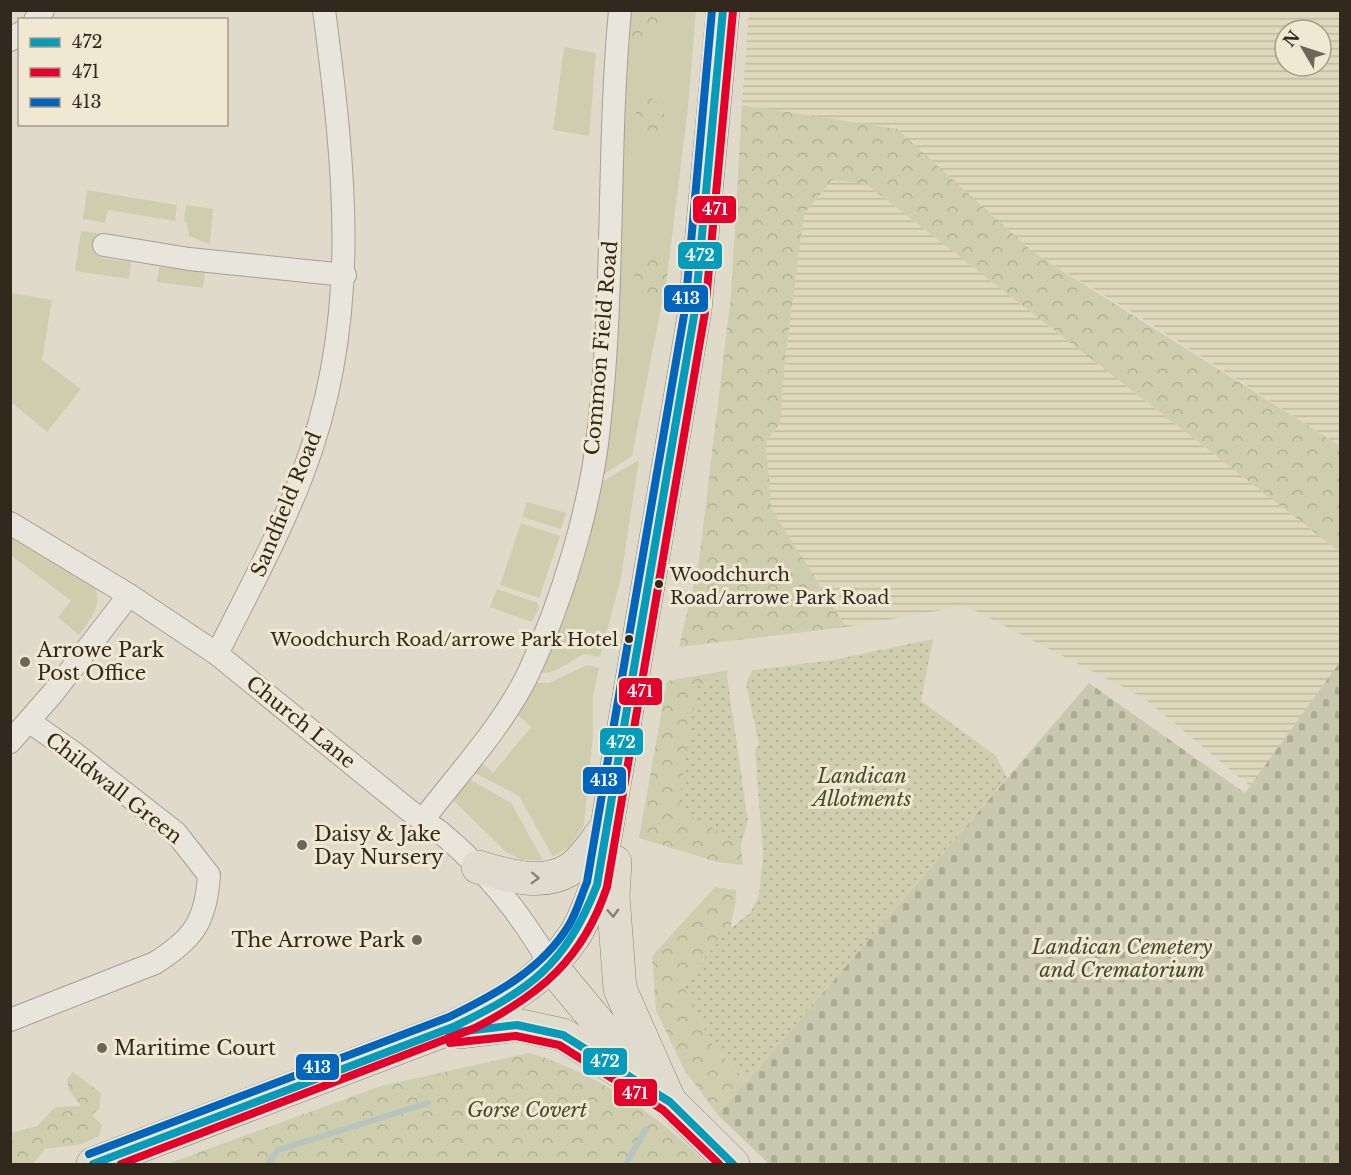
<svg xmlns="http://www.w3.org/2000/svg" width="1351" height="1175" viewBox="0 0 1351 1175" font-family="'Libre Baskerville',serif">
  <style>
    .farmland { fill: url(#farmland-rules); fill-rule: evenodd }
    .green { fill: #ceceaf }
    .forest { fill: url(#forest-crowns) }
    .cemetery { fill: url(#cemetery-stones) }
    .garden { fill: url(#garden-dots) }
    .lines { fill: none; stroke-linecap: round; stroke-linejoin: round }
    .stream { stroke: #b7c5bc; stroke-width: 6 }
    .street-casing { stroke: #a59f95; stroke-width: 24 }
    .primary-casing { stroke: #8a857b; stroke-width: 34 }
    .street { stroke: #e8e5dc; stroke-width: 22 }
    .primary { stroke: #dfdbce; stroke-width: 33 }
    .bus-1-casing { stroke: #f0e8d2; stroke-width: 12 }
    .bus-2-casing { stroke: #f0e8d2; stroke-width: 12 }
    .bus-3-casing { stroke: #f0e8d2; stroke-width: 12 }
    .bus-1 { stroke: #059cbc; stroke-width: 8 }
    .bus-2 { stroke: #e4002b; stroke-width: 8 }
    .bus-3 { stroke: #0065bd; stroke-width: 8 }
    .oneway { stroke: #888276 }
    .bus-dot { fill: #32281e; stroke: #f0e8d2; stroke-width: 2 }
    .poi-dot { fill: #6f665b; stroke: #f0e8d2; stroke-width: 2 }
    .labels { text-anchor: middle; stroke-width: 6; stroke-linejoin: round; paint-order: stroke }
    .bus-label { font-size: 18px; fill: #32281e; stroke: #f0e8d2; text-anchor: start }
    .street-label { font-size: 20px; fill: #32281e; stroke: #f0e8d2 }
    .poi-label { font-size: 20px; fill: #32281e; stroke: #f0e8d2; text-anchor: start }
    .park-label { font-size: 20px; font-style: italic; fill: #424c27; stroke: #f0e8d2 }
    .line-badge { stroke: #f0e8d2; stroke-width: 2 }
    .badge-label { font-size: 16px; text-anchor: middle; font-weight: bold; fill: #fff }
  </style>
  <defs>
    <pattern id="farmland-rules" width="6" height="5" patternUnits="userSpaceOnUse" patternTransform="scale(1.5)"><rect width="6" height="5" fill="#ded8bd"/><path d="M0 2.5h6" fill="none" stroke="#bfb9a2"/></pattern>
    <pattern id="forest-crowns" width="20" height="18" patternUnits="userSpaceOnUse" patternTransform="scale(1.5)"><rect width="20" height="18" fill="#ceceaf"/><path d="M2 6a3 3 0 1 1 6 0M12 15a3 3 0 1 1 6 0" fill="none" stroke="#b1b196"/></pattern>
    <pattern id="cemetery-stones" width="16" height="16" patternUnits="userSpaceOnUse" patternTransform="scale(1.5)"><rect width="16" height="16" fill="#c8c8ae"/><path d="M2 7V4a2 2 0 0 1 4 0v3zM10 15v-3a2 2 0 0 1 4 0v3z" fill="#acac95"/></pattern>
    <pattern id="garden-dots" width="8" height="8" patternUnits="userSpaceOnUse" patternTransform="scale(1.5)"><rect width="8" height="8" fill="#ceceaf"/><path d="M2 2h.1M6 6h.1" fill="none" stroke="#b1b196" stroke-width="1.8" stroke-linecap="round"/></pattern>
  </defs>
  <rect width="100%" height="100%" fill="#e0dacb"/>
  <g class="farmland">
    <path d="M 749,11 L 1340,11 L 1340,446 L 1137,315 L 1034,253 L 897,129 L 742,105 ZM 1285,30 L 1321,30 L 1321,66 L 1285,66 Z"/>
    <polygon points="832,180 866,184 1340,552 1340,662 1250,786 1144,698 966,606 846,627 770,508 766,442 780,423 785,360 804,214"/>
  </g>
  <g class="green">
    <polygon points="626,11 696,11 688,107 667,277 632,456 601,476"/>
    <polygon points="564,47 596,53 589,136 553,130"/>
    <polygon points="87,190 177,205 175,221 108,210 105,223 83,219"/>
    <polygon points="186,205 213,209 210,244 189,236 187,223 184,222"/>
    <polygon points="81,231 104,234 101,258 131,262 129,279 75,271"/>
    <polygon points="187,253 207,255 203,288 157,282 159,267 185,270"/>
    <polygon points="11,293 52,300 42,360 81,389 47,432 11,402"/>
    <path d="M 639,460 L 621,577 L 600,657 L 584,654 C 569,661 553,677 537,672 L 598,479 L 605,480 Z"/>
    <polygon points="527,502 566,513 561,529 522,517"/>
    <polygon points="521,523 560,536 539,598 500,585"/>
    <path d="M 11,537 L 96,589 C 101,608 90,620 79,635 L 58,617 L 71,601 L 11,555 Z"/>
    <polygon points="497,589 538,603 539,608 532,622 490,607"/>
    <polygon points="587,665 599,668 593,697 593,735 584,825 570,846 553,857 519,796 469,770 478,760 493,773 531,727 513,711 531,683 549,683"/>
    <polygon points="464,776 511,803 543,860 522,860 506,852 447,794"/>
  </g>
  <g class="forest">
    <polygon points="626,11 663,11 660,30 648,44 623,39"/>
    <path d="M 635,94 L 648,95 L 661,107 L 667,122 L 656,136 C 637,127 634,114 635,94 Z"/>
    <polygon points="742,105 897,129 1034,253 1340,446 1340,552 866,184 832,180 804,214 785,360 780,423 766,442 771,508 846,627 679,647 699,561 731,295"/>
    <polygon points="654,259 668,266 665,292 648,296 635,285 634,276 642,266"/>
    <polygon points="728,670 727,676 697,687 721,831 741,844 743,865 717,862 639,838 667,681"/>
    <path d="M 715,887 L 736,890 C 738,904 731,914 731,928 L 682,983 L 713,1046 L 781,1117 L 771,1164 L 718,1115 L 685,1071 L 656,1011 L 652,956 Z"/>
    <path d="M 529,1053 C 595,1072 659,1116 707,1164 L 167,1164 L 381,1086 Z"/>
    <polygon points="73,1072 101,1093 99,1109 92,1115 102,1125 99,1136 82,1144 45,1149 33,1164 11,1164 11,1133 37,1126 55,1107 81,1106 69,1090 67,1079"/>
  </g>
  <polygon class="cemetery" points="1340,662 1340,1164 769,1164 718,1115 1089,683 1245,793"/>
  <g class="garden">
    <polygon points="933,639 921,701 996,756 1007,778 747,1081 713,1046 682,983 731,928 751,912 759,895 763,855 755,749 759,745 746,683 753,670 833,660"/>
    <polygon points="727,676 748,821 741,844 678,809 697,687"/>
  </g>
  <g class="lines">
    <g class="stream">
      <polyline points="268,1164 278,1150 428,1103"/>
      <polyline points="626,1164 646,1129"/>
    </g>
    <defs>
      <g id="street">
        <polyline points="35,20 43,10"/>
        <polyline points="10,40 20,33"/>
        <polyline points="104,245 189,259 345,275"/>
        <path d="M 10,523 L 129,595 L 217,654 L 406,808 C 417,817 429,824 440,832 C 485,869 522,915 551,966"/>
        <path d="M 217,654 C 247,594 279,536 303,473 C 362,319 345,170 324,10"/>
        <polyline points="10,742 53,693 129,595"/>
        <path d="M 422,821 C 458,774 502,727 528,674 C 562,602 591,506 599,427 C 615,288 607,149 620,10"/>
        <path d="M 10,1020 L 155,963 C 193,939 206,922 209,875 L 176,833 L 74,753 L 30,722"/>
      </g>
      <g id="primary">
        <polyline points="615,862 613,896 620,989 670,1102"/>
        <path d="M 478,867 C 507,875 540,887 569,870 C 583,862 595,841 606,828"/>
        <polyline points="551,966 636,1068 733,1164"/>
        <polyline points="461,1032 517,1025 563,1035 632,1079"/>
        <path d="M 93,1164 L 453,1027 C 501,1004 543,982 574,936 C 584,922 590,902 597,885 L 695,310 L 723,10"/>
      </g>
    </defs>
    <use href="#street" class="street-casing"/>
    <use href="#primary" class="primary-casing"/>
    <use href="#street" class="street"/>
    <use href="#primary" class="primary"/>
    <defs>
      <g id="bus-1">
        <polyline points="449,1033 517,1025 563,1035 670,1102 733,1164"/>
        <path d="M 93,1164 L 453,1027 C 530,990 565,966 597,885 L 695,310 L 723,10"/>
      </g>
      <g id="bus-2">
        <polyline points="450,1043 516,1036 559,1045 663,1110 719,1164"/>
        <path d="M 121,1164 L 475,1028 C 541,994 583,959 607,887 L 705,312 L 733,11"/>
      </g>
      <path id="bus-3" d="M 89,1154 L 449,1017 C 494,995 542,970 569,925 C 577,912 581,896 587,882 L 685,309 L 712,10"/>
    </defs>
    <use href="#bus-1" class="bus-1-casing"/>
    <use href="#bus-2" class="bus-2-casing"/>
    <use href="#bus-3" class="bus-3-casing"/>
    <use href="#bus-1" class="bus-1"/>
    <use href="#bus-2" class="bus-2"/>
    <use href="#bus-3" class="bus-3"/>
  </g>
  <defs><path id="oneway-chevron" d="M-2-3.5L2.5 0L-2 3.5" fill="none" stroke-width="1.6" stroke-linecap="round" stroke-linejoin="round" transform="scale(1.5)"/></defs>
  <g class="oneway">
    <use href="#oneway-chevron" transform="translate(535 878) rotate(2)"/>
    <use href="#oneway-chevron" transform="translate(613 913) rotate(87)"/>
  </g>
  <g class="bus-dot">
    <circle cx="659" cy="584" r="5"/>
    <circle cx="629" cy="639" r="5"/>
  </g>
  <g class="poi-dot">
    <circle cx="25" cy="662" r="6"/>
    <circle cx="302" cy="845" r="6"/>
    <circle cx="417" cy="940" r="6"/>
    <circle cx="102" cy="1048" r="6"/>
  </g>
  <g class="labels">
    <g class="bus-label">
      <text x="670" y="581">Woodchurch<tspan x="670" dy="23">Road/arrowe Park Road</tspan></text>
      <text x="618" y="646" text-anchor="end">Woodchurch Road/arrowe Park Hotel</text>
    </g>
    <g class="street-label">
      <text transform="translate(601 348) rotate(-85)" y="7">Common Field Road</text>
      <text transform="translate(286 504) rotate(-68)" y="7">Sandfield Road</text>
      <text transform="translate(301 722) rotate(39)" y="7">Church Lane</text>
      <text transform="translate(114 788) rotate(38)" y="7">Childwall Green</text>
    </g>
    <g class="poi-label">
      <text x="37" y="657">Arrowe Park<tspan x="37" dy="23">Post Office</tspan></text>
      <text x="314" y="841">Daisy &amp; Jake<tspan x="314" dy="23">Day Nursery</tspan></text>
      <text x="405" y="947" text-anchor="end">The Arrowe Park</text>
      <text x="114" y="1055">Maritime Court</text>
    </g>
    <g class="park-label">
      <text x="862" y="783">Landican<tspan x="862" dy="23">Allotments</tspan></text>
      <text x="1122" y="954">Landican Cemetery<tspan x="1122" dy="23">and Crematorium</tspan></text>
      <text x="527" y="1117">Gorse Covert</text>
    </g>
  </g>
  <g class="line-badge">
    <rect x="692" y="195" width="45" height="29" rx="6" fill="#e4002b"/>
    <rect x="677" y="241" width="46" height="29" rx="6" fill="#059cbc"/>
    <rect x="663" y="284" width="46" height="29" rx="6" fill="#0065bd"/>
    <rect x="618" y="677" width="45" height="29" rx="6" fill="#e4002b"/>
    <rect x="599" y="727" width="45" height="29" rx="6" fill="#059cbc"/>
    <rect x="582" y="766" width="45" height="29" rx="6" fill="#0065bd"/>
    <rect x="582" y="1047" width="46" height="29" rx="6" fill="#059cbc"/>
    <rect x="295" y="1053" width="45" height="28" rx="6" fill="#0065bd"/>
    <rect x="613" y="1078" width="45" height="29" rx="6" fill="#e4002b"/>
  </g>
  <g class="badge-label">
    <text x="715" y="215">471</text>
    <text x="700" y="261">472</text>
    <text x="686" y="304">413</text>
    <text x="640" y="697">471</text>
    <text x="621" y="748">472</text>
    <text x="604" y="786">413</text>
    <text x="605" y="1067">472</text>
    <text x="317" y="1073">413</text>
    <text x="635" y="1099">471</text>
  </g>
  <rect width="1351" height="1175" fill="none" stroke="#32281e" stroke-width="24"/>
  <rect x="18" y="18" width="210" height="108" fill="#f0e8d2" stroke="#a49b8a" stroke-width="1.5"/>
  <rect x="30" y="38" width="30" height="9" fill="#059cbc" stroke="#a49b8a" stroke-width="1.5"/>
  <text x="72" y="48" font-size="18" fill="#32281e">472</text>
  <rect x="30" y="68" width="30" height="9" fill="#e4002b" stroke="#a49b8a" stroke-width="1.5"/>
  <text x="72" y="78" font-size="18" fill="#32281e">471</text>
  <rect x="30" y="98" width="30" height="9" fill="#0065bd" stroke="#a49b8a" stroke-width="1.5"/>
  <text x="72" y="108" font-size="18" fill="#32281e">413</text>
  <g transform="translate(1303 48) rotate(309)"><circle r="28" fill="#f0e8d2" stroke="#a49b8a" stroke-width="1.5"/>
  <path d="M0-4.5L10 22L0 15L-10 22Z" fill="#6f665b"/>
  <text y="-9" font-size="16" font-weight="bold" text-anchor="middle" fill="#32281e">N</text>
  </g>
</svg>
